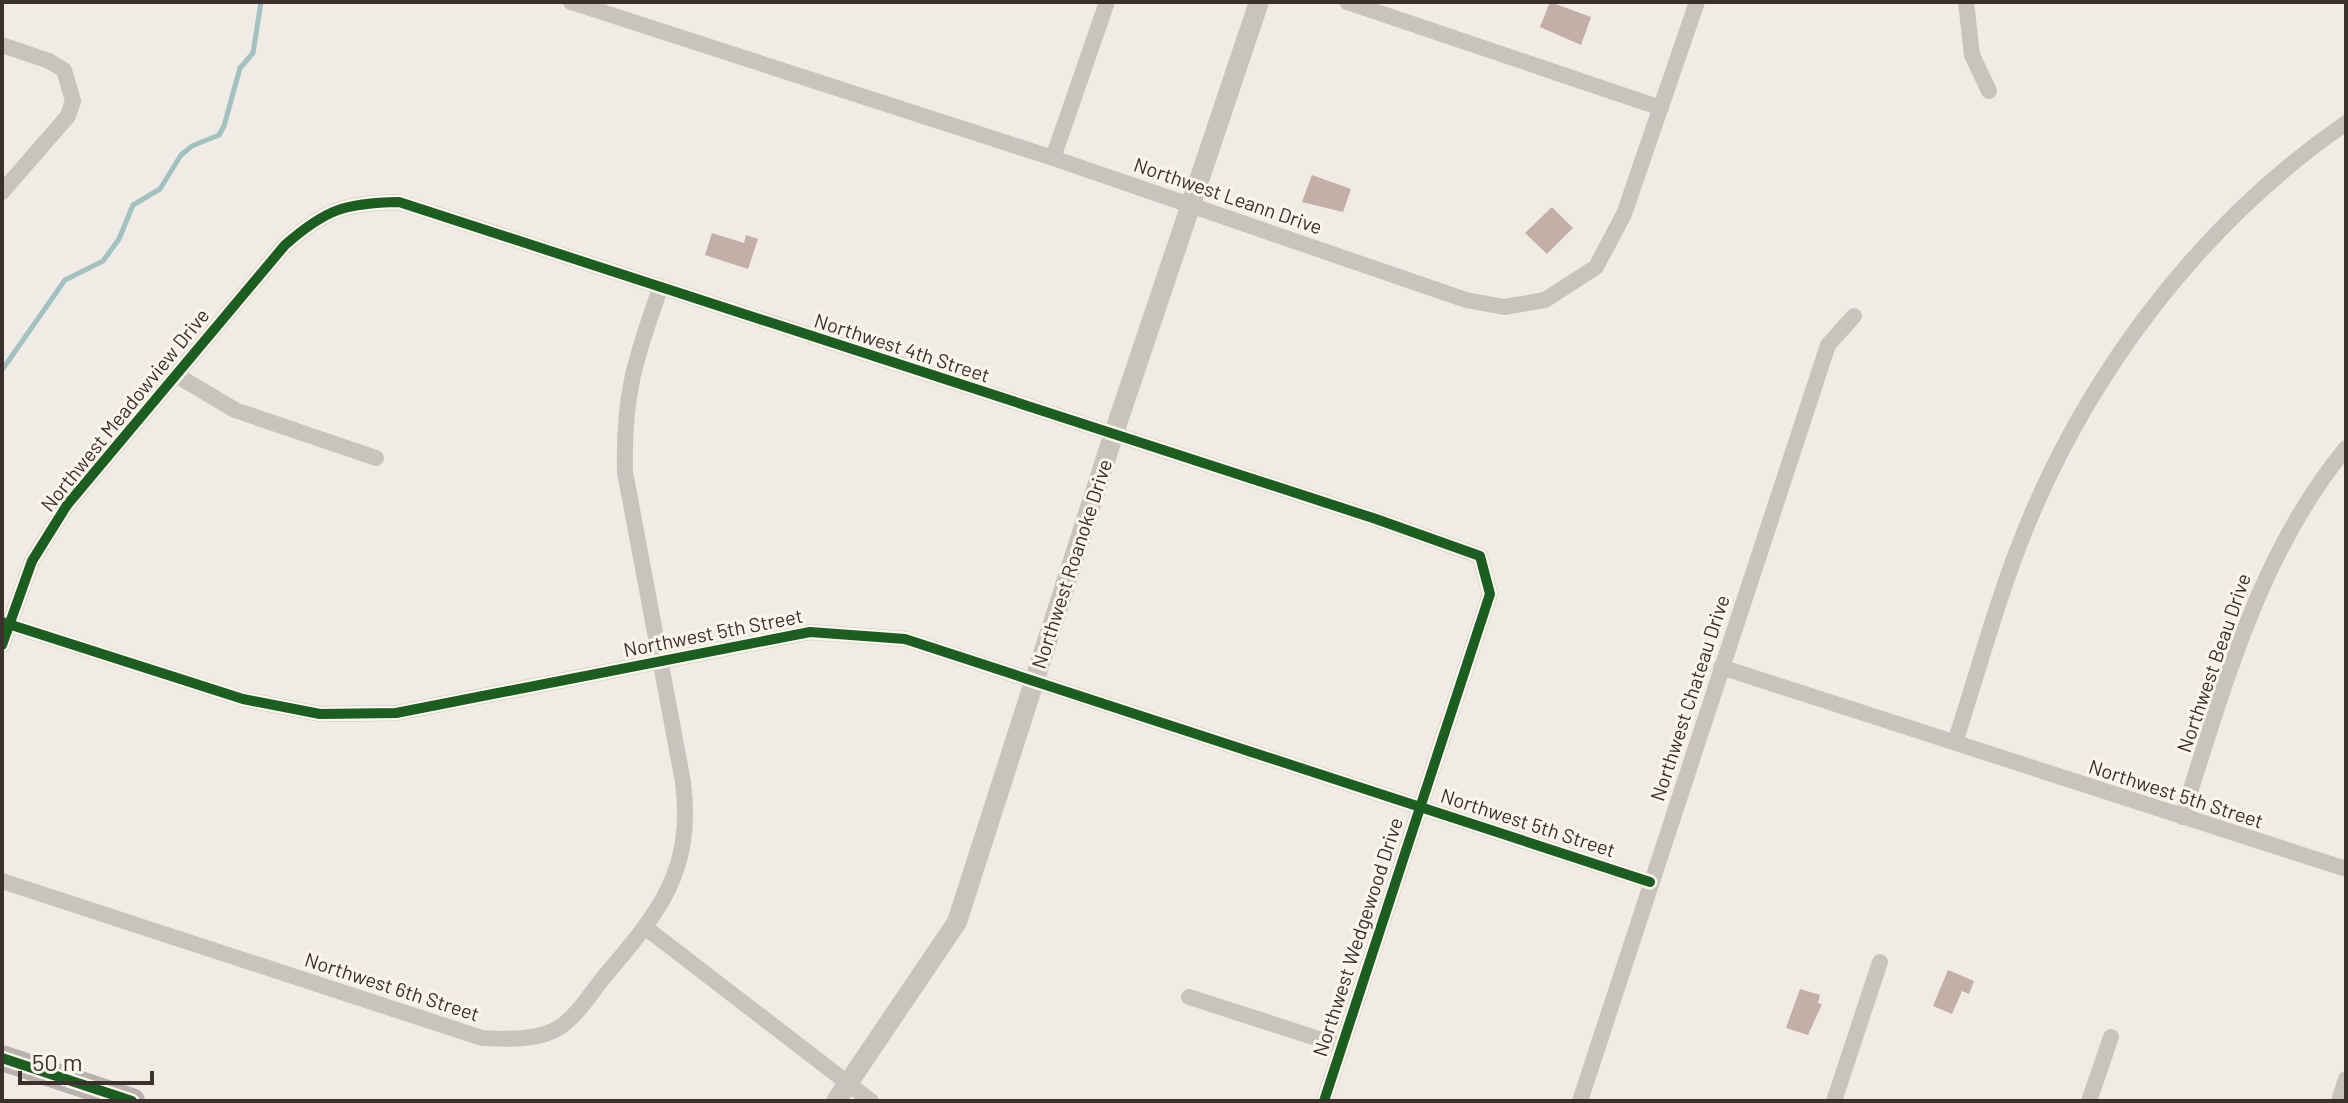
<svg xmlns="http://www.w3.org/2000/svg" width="2348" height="1103" viewBox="0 0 2348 1103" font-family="Barlow,sans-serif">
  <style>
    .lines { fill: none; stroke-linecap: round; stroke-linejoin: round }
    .stream { stroke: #a1c2c1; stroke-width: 5 }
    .building { fill: #c3afa7 }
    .minor { stroke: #c9c3be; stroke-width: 16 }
    .tertiary { stroke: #c9c3be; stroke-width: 20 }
    .primary { stroke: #b8b1ad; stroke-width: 26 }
    .cycleway-casing { stroke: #fbf5ee; stroke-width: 15 }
    .cycleway { stroke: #1b5e20; stroke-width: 10 }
    .labels { text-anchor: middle; stroke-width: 6; stroke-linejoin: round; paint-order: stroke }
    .street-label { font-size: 20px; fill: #3b302b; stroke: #fbf5ee }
  </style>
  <rect width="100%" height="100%" fill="#f0ebe5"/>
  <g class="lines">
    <polyline class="stream" points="2,370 65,280 103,261 119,239 133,205 160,189 181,155 192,146 219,135 224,126 240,68 253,53 261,2"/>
  </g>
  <g class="building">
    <polygon points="1550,2 1591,17 1581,45 1540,27"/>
    <polygon points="1312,175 1351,189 1343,212 1302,202"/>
    <polygon points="1552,207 1573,228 1547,254 1525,233"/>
    <polygon points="712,233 744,243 746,235 758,239 748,269 705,255"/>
    <polygon points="1948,970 1974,981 1969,994 1962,991 1952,1014 1933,1006"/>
    <polygon points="1800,989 1820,995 1818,1003 1822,1004 1808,1035 1786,1028"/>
  </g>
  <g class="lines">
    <g class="minor">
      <polyline points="571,2 1053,158 1466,300 1504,307 1545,300 1596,267 1624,214 1697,2"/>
      <polyline points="1347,2 1661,108"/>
      <polyline points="1966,2 1972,55 1989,91"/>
      <polyline points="2,45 49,61 64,70 73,101 68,116 2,192"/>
      <polyline points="1053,158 1107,2"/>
      <polyline points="176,375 235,410 376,458"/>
      <polyline points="2,622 243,699 320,714 396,713 810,632 905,639 1650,882"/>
      <path d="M 2,645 L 32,561 L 67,505 L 285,245 C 326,209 345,203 399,202 L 1376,519 L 1480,556 L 1490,594 L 1324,1101"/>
      <polyline points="1721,667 2346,869"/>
      <path d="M 1955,742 C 1976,679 1993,613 2017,551 C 2081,381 2197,226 2346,123"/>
      <path d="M 2182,817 C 2224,688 2258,555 2346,448"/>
      <path d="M 2,881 L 482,1038 C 506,1039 539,1041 560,1027 C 577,1016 591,993 604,977 C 659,912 694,872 683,782 L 625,472 C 623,396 635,359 660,289"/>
      <polyline points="646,928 871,1101"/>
      <polyline points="1189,997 1341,1046"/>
      <polyline points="1580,1101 1828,345 1854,316"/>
      <polyline points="1834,1101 1880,962"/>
      <polyline points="2089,1101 2111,1037"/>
      <polyline points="2339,1101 2346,1079"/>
    </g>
    <polyline class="tertiary" points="836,1101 957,922 1113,436 1259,2"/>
    <polyline class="primary" points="2,1058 132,1101"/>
    <defs>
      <g id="cycleway">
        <polyline points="2,622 243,699 320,714 396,713 810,632 905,639 1650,882"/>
        <path d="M 2,645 L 32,561 L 67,505 L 285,245 C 326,209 345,203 399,202 L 1376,519 L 1480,556 L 1490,594 L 1324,1101"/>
        <polyline points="2,1058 132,1101"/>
      </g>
    </defs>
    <use href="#cycleway" class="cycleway-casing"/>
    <use href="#cycleway" class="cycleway"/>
  </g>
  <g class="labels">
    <g class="street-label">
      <text transform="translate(1228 196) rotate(19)" y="7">Northwest Leann Drive</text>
      <text transform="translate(902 348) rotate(18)" y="7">Northwest 4th Street</text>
      <text transform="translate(125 410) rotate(-51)" y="7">Northwest Meadowview Drive</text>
      <text transform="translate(1072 564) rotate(-72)" y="7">Northwest Roanoke Drive</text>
      <text transform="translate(713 633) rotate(-11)" y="7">Northwest 5th Street</text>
      <text transform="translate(2214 663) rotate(-71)" y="7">Northwest Beau Drive</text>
      <text transform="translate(1690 698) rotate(-72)" y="7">Northwest Chateau Drive</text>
      <text transform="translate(2176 794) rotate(18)" y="7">Northwest 5th Street</text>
      <text transform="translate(1528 823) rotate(18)" y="7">Northwest 5th Street</text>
      <text transform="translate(1358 937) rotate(-72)" y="7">Northwest Wedgewood Drive</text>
      <text transform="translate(392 987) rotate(18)" y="7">Northwest 6th Street</text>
    </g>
  </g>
  <rect width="2348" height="1103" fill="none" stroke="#3b302b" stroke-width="8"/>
  <path d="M20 1071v12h132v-12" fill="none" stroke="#3b302b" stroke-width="4"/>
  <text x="32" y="1071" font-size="24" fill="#3b302b" stroke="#fbf5ee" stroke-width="6" paint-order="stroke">50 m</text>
</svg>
